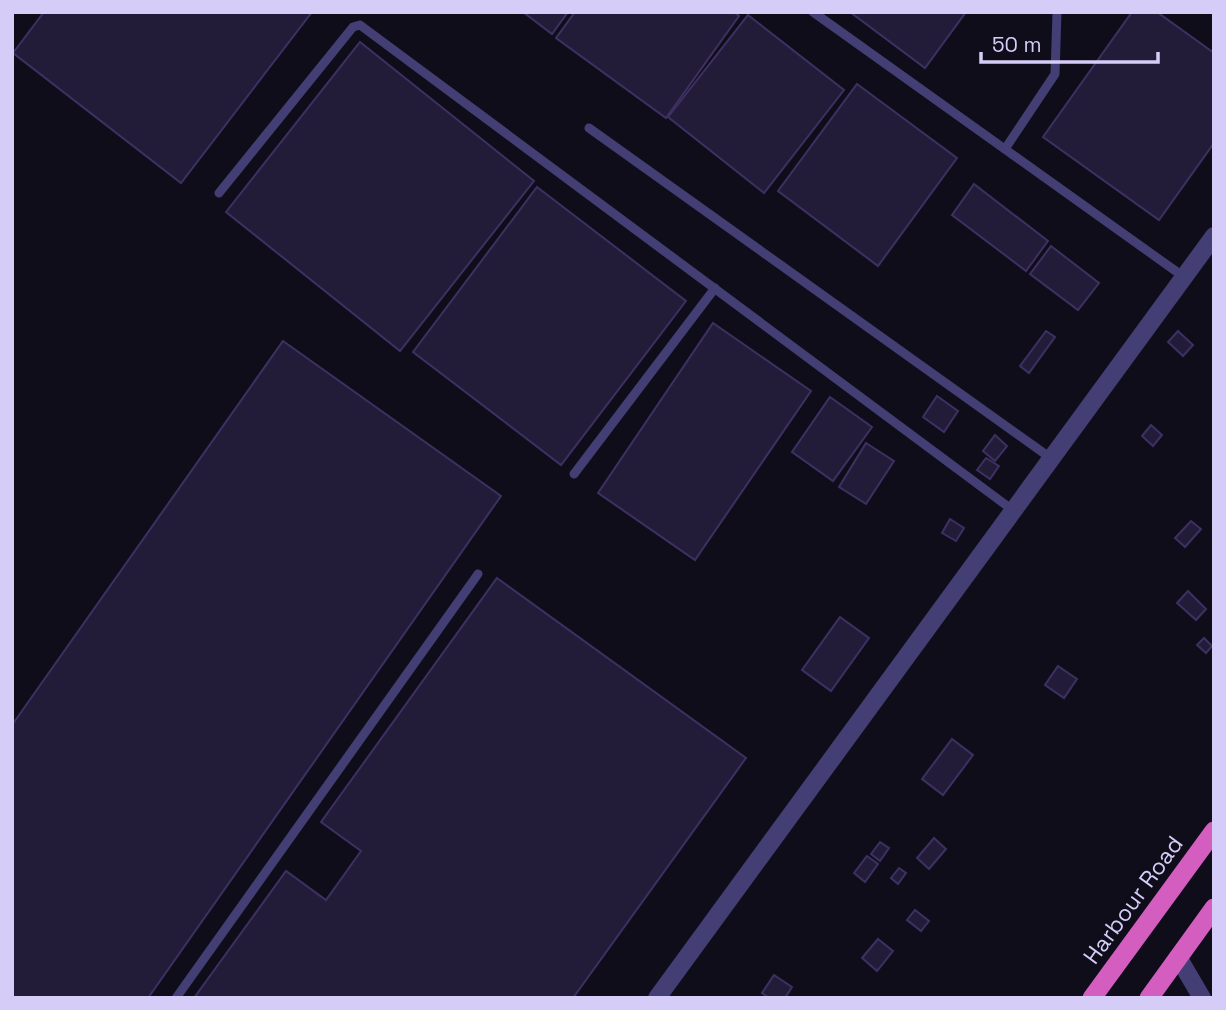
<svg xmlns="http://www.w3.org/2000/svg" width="1226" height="1010" viewBox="0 0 1226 1010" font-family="'Space Grotesk',sans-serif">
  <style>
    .building { fill: #231c39; stroke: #3d3162; stroke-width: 2 }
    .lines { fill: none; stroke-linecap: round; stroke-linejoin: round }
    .service { stroke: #433e73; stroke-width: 9 }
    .minor { stroke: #433e73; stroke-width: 18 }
    .tertiary { stroke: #433e73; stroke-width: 18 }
    .trunk { stroke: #d45ec0; stroke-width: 19 }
    .labels { text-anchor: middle; stroke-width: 6; stroke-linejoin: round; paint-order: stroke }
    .street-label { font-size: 23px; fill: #d5cdf8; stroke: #100d1a }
  </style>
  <rect width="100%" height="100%" fill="#100d1a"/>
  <g class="building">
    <polygon points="44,12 312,12 181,183 13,53"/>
    <polygon points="523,12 568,12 552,34"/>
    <polygon points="575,12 734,12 739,16 666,118 556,38"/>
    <polygon points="850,12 966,12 925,68"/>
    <polygon points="1132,12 1157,12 1214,53 1214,143 1159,220 1043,137"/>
    <polygon points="748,15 844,90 764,193 668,117"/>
    <polygon points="360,42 534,181 400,351 226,212"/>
    <polygon points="857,84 957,158 878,266 778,191"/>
    <polygon points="974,184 1048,241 1026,271 952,215"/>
    <polygon points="537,187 686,301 561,465 413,352"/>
    <polygon points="1051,246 1099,283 1078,310 1030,274"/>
    <polygon points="713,323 811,391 695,560 598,493"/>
    <polygon points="1046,331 1055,337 1029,373 1020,366"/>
    <polygon points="1178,331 1193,345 1183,356 1168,342"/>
    <polygon points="283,341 501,496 148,998 12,998 12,725"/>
    <polygon points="937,396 958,411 944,432 923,417"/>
    <polygon points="830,397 872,427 833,481 792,452"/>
    <polygon points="1151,425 1162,435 1153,446 1142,436"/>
    <polygon points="995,435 1007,446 995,461 983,451"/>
    <polygon points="866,443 894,461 866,504 839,487"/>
    <polygon points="986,458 999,466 990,479 977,470"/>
    <polygon points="950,519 964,528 956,541 942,533"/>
    <polygon points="1191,521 1201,529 1185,547 1175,538"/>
    <polygon points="497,578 746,758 573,998 194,998 286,871 326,900 361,851 321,822"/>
    <polygon points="1188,591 1206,609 1196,620 1177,603"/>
    <polygon points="840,617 869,638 831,691 802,670"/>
    <polygon points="1204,638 1212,646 1206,653 1197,645"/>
    <polygon points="1058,666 1077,679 1064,698 1045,685"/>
    <polygon points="952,739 973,755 943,795 922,779"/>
    <polygon points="934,838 946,849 929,869 917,858"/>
    <polygon points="880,842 889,848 880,861 871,854"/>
    <polygon points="867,856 878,864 865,882 854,873"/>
    <polygon points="899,868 906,873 898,884 891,878"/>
    <polygon points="915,910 929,921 921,931 907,920"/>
    <polygon points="878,939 893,951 877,971 862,958"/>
    <polygon points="774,975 792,987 785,998 769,998 762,993"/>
  </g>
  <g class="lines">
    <g class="service">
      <polyline points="813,12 1184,277"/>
      <polyline points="589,128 1052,459"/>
      <polyline points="1005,149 1055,74 1057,12"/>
      <polyline points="219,193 353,27 360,25 1014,511"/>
      <polyline points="574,474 715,288"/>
      <polyline points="176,998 478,574"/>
    </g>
    <polyline class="minor" points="657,998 1214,236"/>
    <polyline class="tertiary" points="1178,957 1202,998"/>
    <g class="trunk">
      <polyline points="1092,998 1214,831"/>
      <polyline points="1149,998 1214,908"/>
    </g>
  </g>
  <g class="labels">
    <g class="street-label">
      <text transform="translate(1133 900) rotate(-54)" y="8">Harbour Road</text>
    </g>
  </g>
  <rect width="1226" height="1010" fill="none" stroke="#d5cdf8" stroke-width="28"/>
  <path d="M981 52v10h177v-10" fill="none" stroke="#d5cdf8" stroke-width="3.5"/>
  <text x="992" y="52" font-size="21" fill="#d5cdf8" stroke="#100d1a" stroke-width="5" paint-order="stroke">50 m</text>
</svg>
